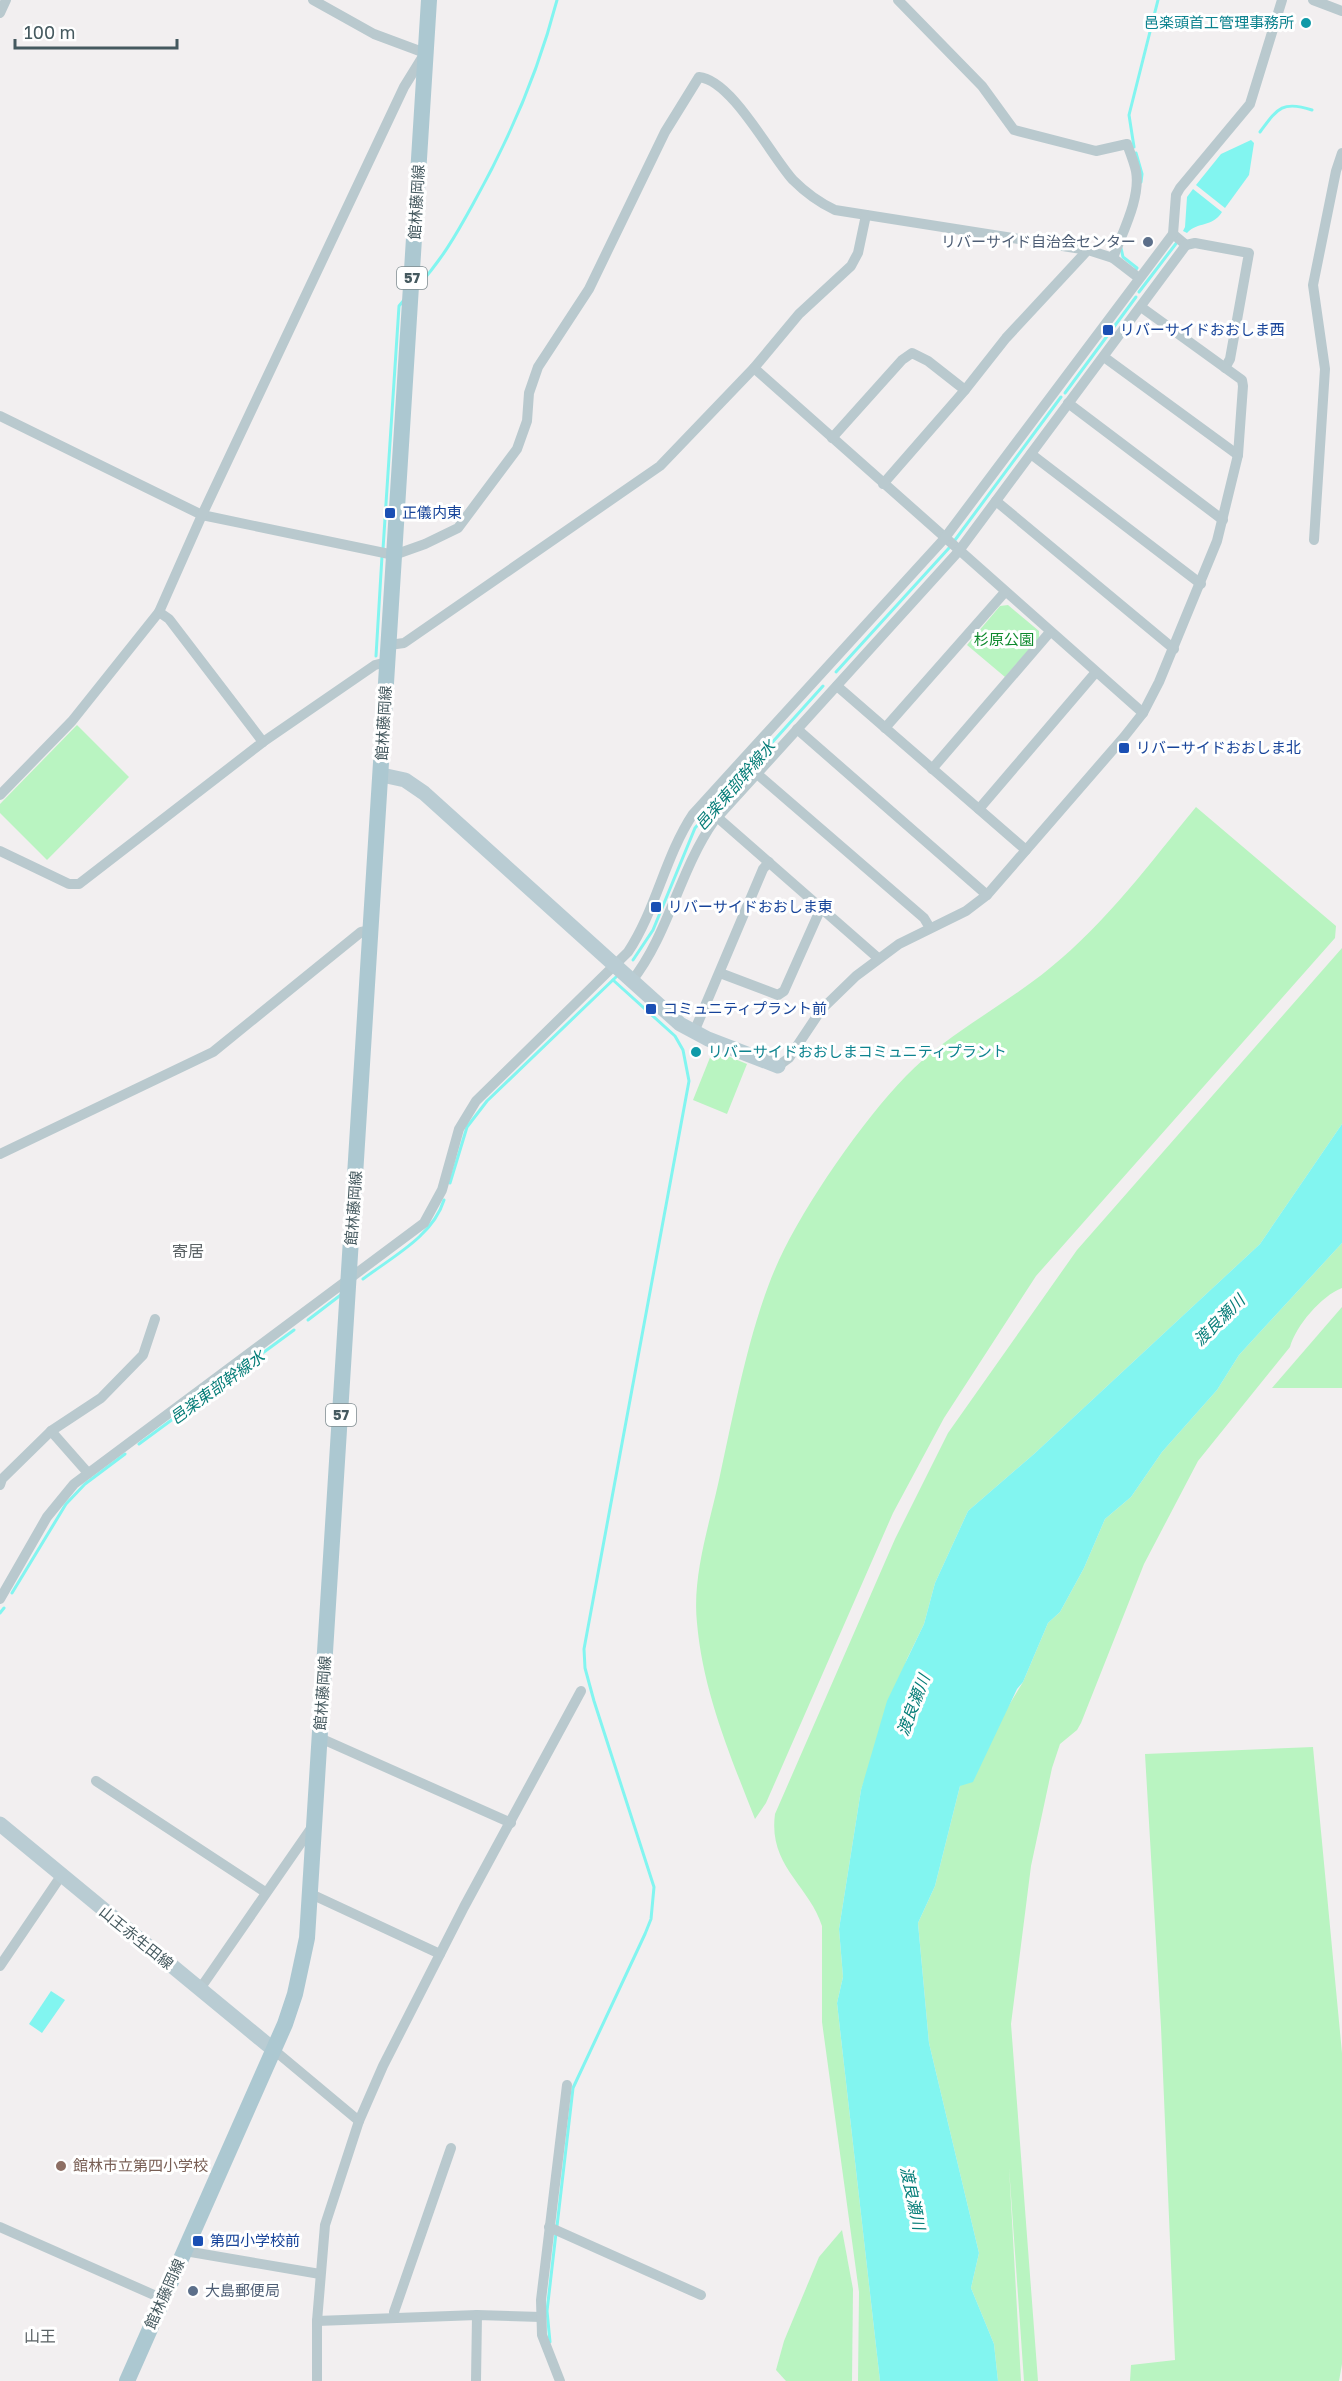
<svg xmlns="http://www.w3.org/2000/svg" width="1342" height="2381" viewBox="0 0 1342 2381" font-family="'Golos Text','Noto Sans JP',sans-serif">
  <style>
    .green { fill: #b9f4c1 }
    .water { fill: #82f5f0 }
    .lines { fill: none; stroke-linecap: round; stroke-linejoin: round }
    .stream { stroke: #82f5f0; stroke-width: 3 }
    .street { stroke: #b9c9ce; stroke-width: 10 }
    .secondary { stroke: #b9ccd3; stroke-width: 15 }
    .primary { stroke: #acc8d1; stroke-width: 16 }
    .culture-dot { fill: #0f9aa8; stroke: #fff; stroke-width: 2 }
    .service-dot { fill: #5c6f8a; stroke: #fff; stroke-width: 2 }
    .transit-dot { fill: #1a4fb4; stroke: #fff; stroke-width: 2 }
    .education-dot { fill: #8d6e63; stroke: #fff; stroke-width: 2 }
    .labels { text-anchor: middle; stroke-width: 6; stroke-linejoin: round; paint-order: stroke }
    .shield { fill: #fff; stroke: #7d8b8f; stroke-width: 1.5 }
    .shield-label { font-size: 14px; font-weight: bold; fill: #45595f }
    .culture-label { font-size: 15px; fill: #0d838f; stroke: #fff; text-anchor: end }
    .street-label { font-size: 15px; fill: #45595f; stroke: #fff }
    .service-label { font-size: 15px; fill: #4e5e75; stroke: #fff; text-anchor: end }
    .transit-label { font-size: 15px; fill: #164399; stroke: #fff; text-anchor: start }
    .park-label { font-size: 15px; fill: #0d892c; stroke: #fff }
    .education-label { font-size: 15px; fill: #785e54; stroke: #fff; text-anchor: start }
    .water-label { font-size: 16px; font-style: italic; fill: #067d78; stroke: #fff }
    .neighbourhood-label { font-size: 16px; fill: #5b6265; stroke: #fff }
  </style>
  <rect width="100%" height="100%" fill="#f2eff0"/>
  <g class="green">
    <polygon points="1008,605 1039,631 1039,638 1005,677 967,645 1000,606"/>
    <polygon points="77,725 129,777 47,860 0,813 0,804"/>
    <path d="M 1196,807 L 1336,926 L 1335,938 L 1036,1276 L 944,1418 L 893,1513 L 766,1803 L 755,1819 C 730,1755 703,1692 697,1623 C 692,1576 709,1526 719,1480 C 734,1412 750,1323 779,1260 C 805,1204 863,1120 906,1076 C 948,1033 1004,1006 1050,968 C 1107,922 1150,863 1196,807 Z"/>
    <path d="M 1342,948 L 1342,1124 L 1260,1244 L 1034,1454 L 968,1511 L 935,1583 L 924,1624 L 907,1659 L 861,1790 L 839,1929 L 843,1977 L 837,2003 L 880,2381 L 858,2381 L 859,2292 L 822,2022 L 822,1926 C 809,1885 768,1866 775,1814 L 895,1539 L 948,1433 L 1077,1250 Z"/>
    <polygon points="713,1050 747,1064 727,1114 693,1100"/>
    <path d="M 1342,1243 L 1342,1288 C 1321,1296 1296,1326 1290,1347 L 1198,1461 L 1144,1564 L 1081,1723 L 1077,1730 L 1060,1744 L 1052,1768 L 1031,1866 L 1011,2024 L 1038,2381 L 1024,2381 L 1009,2167 L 1021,2381 L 998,2381 L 994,2344 L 971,2288 L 979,2253 L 929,2043 L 918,1923 L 935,1886 L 960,1786 L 1023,1682 L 1048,1623 L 1060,1612 L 1084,1568 L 1105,1519 L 1131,1497 L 1162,1452 L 1217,1390 L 1239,1355 Z"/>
    <polygon points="1342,1307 1342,1388 1272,1388"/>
    <polygon points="1313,1747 1342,2053 1342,2364 1339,2381 1130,2381 1131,2365 1175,2360 1161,2027 1145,1754"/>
    <polygon points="842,2230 853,2289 852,2381 786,2381 776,2370 784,2341 819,2257"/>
  </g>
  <g class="water">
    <polygon points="1251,140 1254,143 1249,175 1225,208 1196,185 1221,154"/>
    <path d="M 1193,189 L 1222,212 C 1212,228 1198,221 1187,233 L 1183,231 L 1185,227 L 1187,197 Z"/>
    <polygon points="1342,1124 1342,1243 1239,1355 1217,1390 1162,1452 1131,1497 1105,1519 1084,1568 1060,1612 1048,1623 1023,1682 1017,1689 973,1782 960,1786 935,1886 918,1923 929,2043 979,2253 971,2288 994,2344 998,2381 880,2381 837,2003 843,1977 839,1929 861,1790 887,1701 924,1624 935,1583 968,1511 1034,1454 1260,1244"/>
    <polygon points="51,1991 65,2000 42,2033 29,2024"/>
  </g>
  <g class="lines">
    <g class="stream">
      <path d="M 1260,132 C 1277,109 1282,100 1312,110"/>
      <polyline points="1134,147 1129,115 1158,0"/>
      <polyline points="1136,153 1142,174 1141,182"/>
      <polyline points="1121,248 1123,257 1137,268 1134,272"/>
      <path d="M 417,287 C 441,261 456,235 473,204 C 510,138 538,73 557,0"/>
      <polyline points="1139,292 1178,241"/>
      <polyline points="1065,393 1136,297"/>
      <polyline points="955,540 1061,397"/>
      <polyline points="383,549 399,306 404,300"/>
      <polyline points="376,656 382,556"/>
      <polyline points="836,672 949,548"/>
      <polyline points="633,960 653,930 695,828 823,686"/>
      <polyline points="450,1183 467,1127 487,1101 616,977"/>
      <path d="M 363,1279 C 392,1257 433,1236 444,1200"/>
      <polyline points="308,1320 342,1294"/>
      <polyline points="139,1444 294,1330"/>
      <polyline points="12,1593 66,1504 85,1484 125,1454"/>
      <polyline points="0,1613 4,1608"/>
      <polyline points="557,2226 573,2088 645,1934 651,1919 654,1887 594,1701 585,1668 584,1649 689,1081 683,1050 675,1036 613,980"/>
      <polyline points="550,2342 547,2311 556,2233"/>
    </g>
    <g class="street">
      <path d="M 898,0 L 982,86 L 1014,130 L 1096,151 L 1127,144 C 1130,152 1134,162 1136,171 C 1141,198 1122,233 1113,258"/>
      <polyline points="1313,0 1342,11"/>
      <polyline points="0,13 6,0"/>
      <polyline points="1173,234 1186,245 1195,243 1249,253 1230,359 1225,368"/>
      <polyline points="1104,357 1238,455"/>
      <polyline points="754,368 1143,713"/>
      <polyline points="1068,403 1223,520"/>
      <path d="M 0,416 L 202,515 L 394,555 L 425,544 L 458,528 L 517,449 L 527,421 L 529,393 L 538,367 L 589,289 L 665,132 L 699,77 C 732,80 771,156 793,180 C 804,191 820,203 835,210 L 1088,250"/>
      <polyline points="832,438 902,360 912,353 928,361 965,390"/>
      <polyline points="1031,454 1201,584"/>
      <polyline points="883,484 965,390 1006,338 1084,254 1088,250 1113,258 1139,278"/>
      <polyline points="996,501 1174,649"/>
      <polyline points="1314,540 1325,369 1313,285 1336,171 1342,153"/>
      <polyline points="159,612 169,619 263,742"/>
      <polyline points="389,645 404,643 660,466 754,368 799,314 851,266 858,253 866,215"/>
      <polyline points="837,686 1026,850"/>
      <polyline points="885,728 1005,592"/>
      <polyline points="797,729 987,895"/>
      <polyline points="932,769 1050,632"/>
      <polyline points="756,773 924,918 930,928"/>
      <polyline points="0,795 72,721 159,612 202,515 404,87 425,53 374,34 313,0"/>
      <polyline points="979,809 1096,672"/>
      <polyline points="717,817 878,958"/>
      <polyline points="0,851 69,884 79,884 263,742 375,665 387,662"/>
      <polyline points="720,973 778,995 784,991 821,908"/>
      <path d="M 631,982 C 669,934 679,871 714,821 L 958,552 L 1186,245"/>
      <polyline points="694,1032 763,869 769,862"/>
      <polyline points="778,1066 789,1058 821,1010 856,976 899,944 966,911 987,895 1124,737 1143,713 1159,682 1217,541 1238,455 1243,386 1242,380 1141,307"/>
      <polyline points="0,1154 213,1052 361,932 371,930"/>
      <polyline points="51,1431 88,1473"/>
      <polyline points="0,1485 2,1479 51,1431 101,1398 143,1355 155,1319"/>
      <path d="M 0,1599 L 47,1517 L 74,1484 L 424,1223 L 442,1190 L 459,1129 L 476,1101 L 628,952 C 656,910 665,856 693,814 L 944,539 L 1173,234 L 1176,195 L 1180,188 L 1250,104 L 1282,0"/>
      <polyline points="320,1738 511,1823"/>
      <polyline points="96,1781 265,1892"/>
      <polyline points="311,1894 440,1954"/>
      <polyline points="0,1966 61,1876"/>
      <polyline points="197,1987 204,1983 312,1827"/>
      <polyline points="274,2050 359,2121"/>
      <polyline points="0,2227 163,2299"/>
      <polyline points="549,2227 701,2295"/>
      <polyline points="185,2251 320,2274"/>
      <polyline points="395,2317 394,2312 451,2148"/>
      <polyline points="317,2321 477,2315 541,2317"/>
      <polyline points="317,2381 317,2321 325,2225 359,2121 383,2066 464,1907 581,1691"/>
      <polyline points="476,2381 477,2315"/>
      <polyline points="560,2381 542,2335 541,2300 567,2085"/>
    </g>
    <g class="secondary">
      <polyline points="382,775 405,780 424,793 680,1024 708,1039 778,1066"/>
      <polyline points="0,1824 274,2050"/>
    </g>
    <polyline class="primary" points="127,2381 285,2024 295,1994 307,1938 429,0"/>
  </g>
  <g class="culture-dot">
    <circle cx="1306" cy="23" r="6"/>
    <circle cx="696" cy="1052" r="6"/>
  </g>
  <g class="service-dot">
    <circle cx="1148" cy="242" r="6"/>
    <circle cx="193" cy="2291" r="6"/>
  </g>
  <g class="transit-dot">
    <rect x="1102" y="324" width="12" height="12" rx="3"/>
    <rect x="384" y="507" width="12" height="12" rx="3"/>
    <rect x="1118" y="742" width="12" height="12" rx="3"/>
    <rect x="650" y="901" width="12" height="12" rx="3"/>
    <rect x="645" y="1003" width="12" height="12" rx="3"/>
    <rect x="192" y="2235" width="12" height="12" rx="3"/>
  </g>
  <circle class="education-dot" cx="61" cy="2166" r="6"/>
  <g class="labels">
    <g class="shield">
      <rect x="397" y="267" width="30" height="22" rx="4.5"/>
      <rect x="326" y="1404" width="30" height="22" rx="4.5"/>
    </g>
    <g class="shield-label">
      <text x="412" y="283">57</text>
      <text x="341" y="1420">57</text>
    </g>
    <g class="culture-label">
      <text x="1294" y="28">邑楽頭首工管理事務所</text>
      <text x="708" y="1057" text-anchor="start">リバーサイドおおしまコミュニティプラント</text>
    </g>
    <g class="street-label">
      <text transform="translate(417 202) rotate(-87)" y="5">館林藤岡線</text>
      <text transform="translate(384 723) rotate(-87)" y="5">館林藤岡線</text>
      <text transform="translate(354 1208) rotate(-86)" y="5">館林藤岡線</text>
      <text transform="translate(323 1693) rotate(-86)" y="5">館林藤岡線</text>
      <text transform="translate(136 1938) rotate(39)" y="5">山王赤生田線</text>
      <text transform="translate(165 2294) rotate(-66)" y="5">館林藤岡線</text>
    </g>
    <g class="service-label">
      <text x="1136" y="247">リバーサイド自治会センター</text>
      <text x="205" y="2296" text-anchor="start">大島郵便局</text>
    </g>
    <g class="transit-label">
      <text x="1120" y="335">リバーサイドおおしま西</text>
      <text x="402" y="518">正儀内東</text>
      <text x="1136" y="753">リバーサイドおおしま北</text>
      <text x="668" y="912">リバーサイドおおしま東</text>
      <text x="663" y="1014">コミュニティプラント前</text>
      <text x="210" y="2246">第四小学校前</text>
    </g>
    <g class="park-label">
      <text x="1004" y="645">杉原公園</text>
    </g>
    <g class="education-label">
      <text x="73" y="2171">館林市立第四小学校</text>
    </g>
    <g class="water-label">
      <text transform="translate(735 785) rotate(-49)" y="6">邑楽東部幹線水</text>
      <text transform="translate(1219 1320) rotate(-45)" y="6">渡良瀬川</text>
      <text transform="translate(217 1387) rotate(-36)" y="6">邑楽東部幹線水</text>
      <text transform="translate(913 1705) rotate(-69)" y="6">渡良瀬川</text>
      <text transform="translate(913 2198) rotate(78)" y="6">渡良瀬川</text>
    </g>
    <g class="neighbourhood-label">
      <text x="188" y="1257">寄居</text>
      <text x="40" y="2342">山王</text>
    </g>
  </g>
  <path d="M15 39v9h162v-9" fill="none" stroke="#45595f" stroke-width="3"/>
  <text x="24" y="39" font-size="18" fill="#45595f" stroke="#ffffff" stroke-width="4.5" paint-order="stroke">100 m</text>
</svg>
